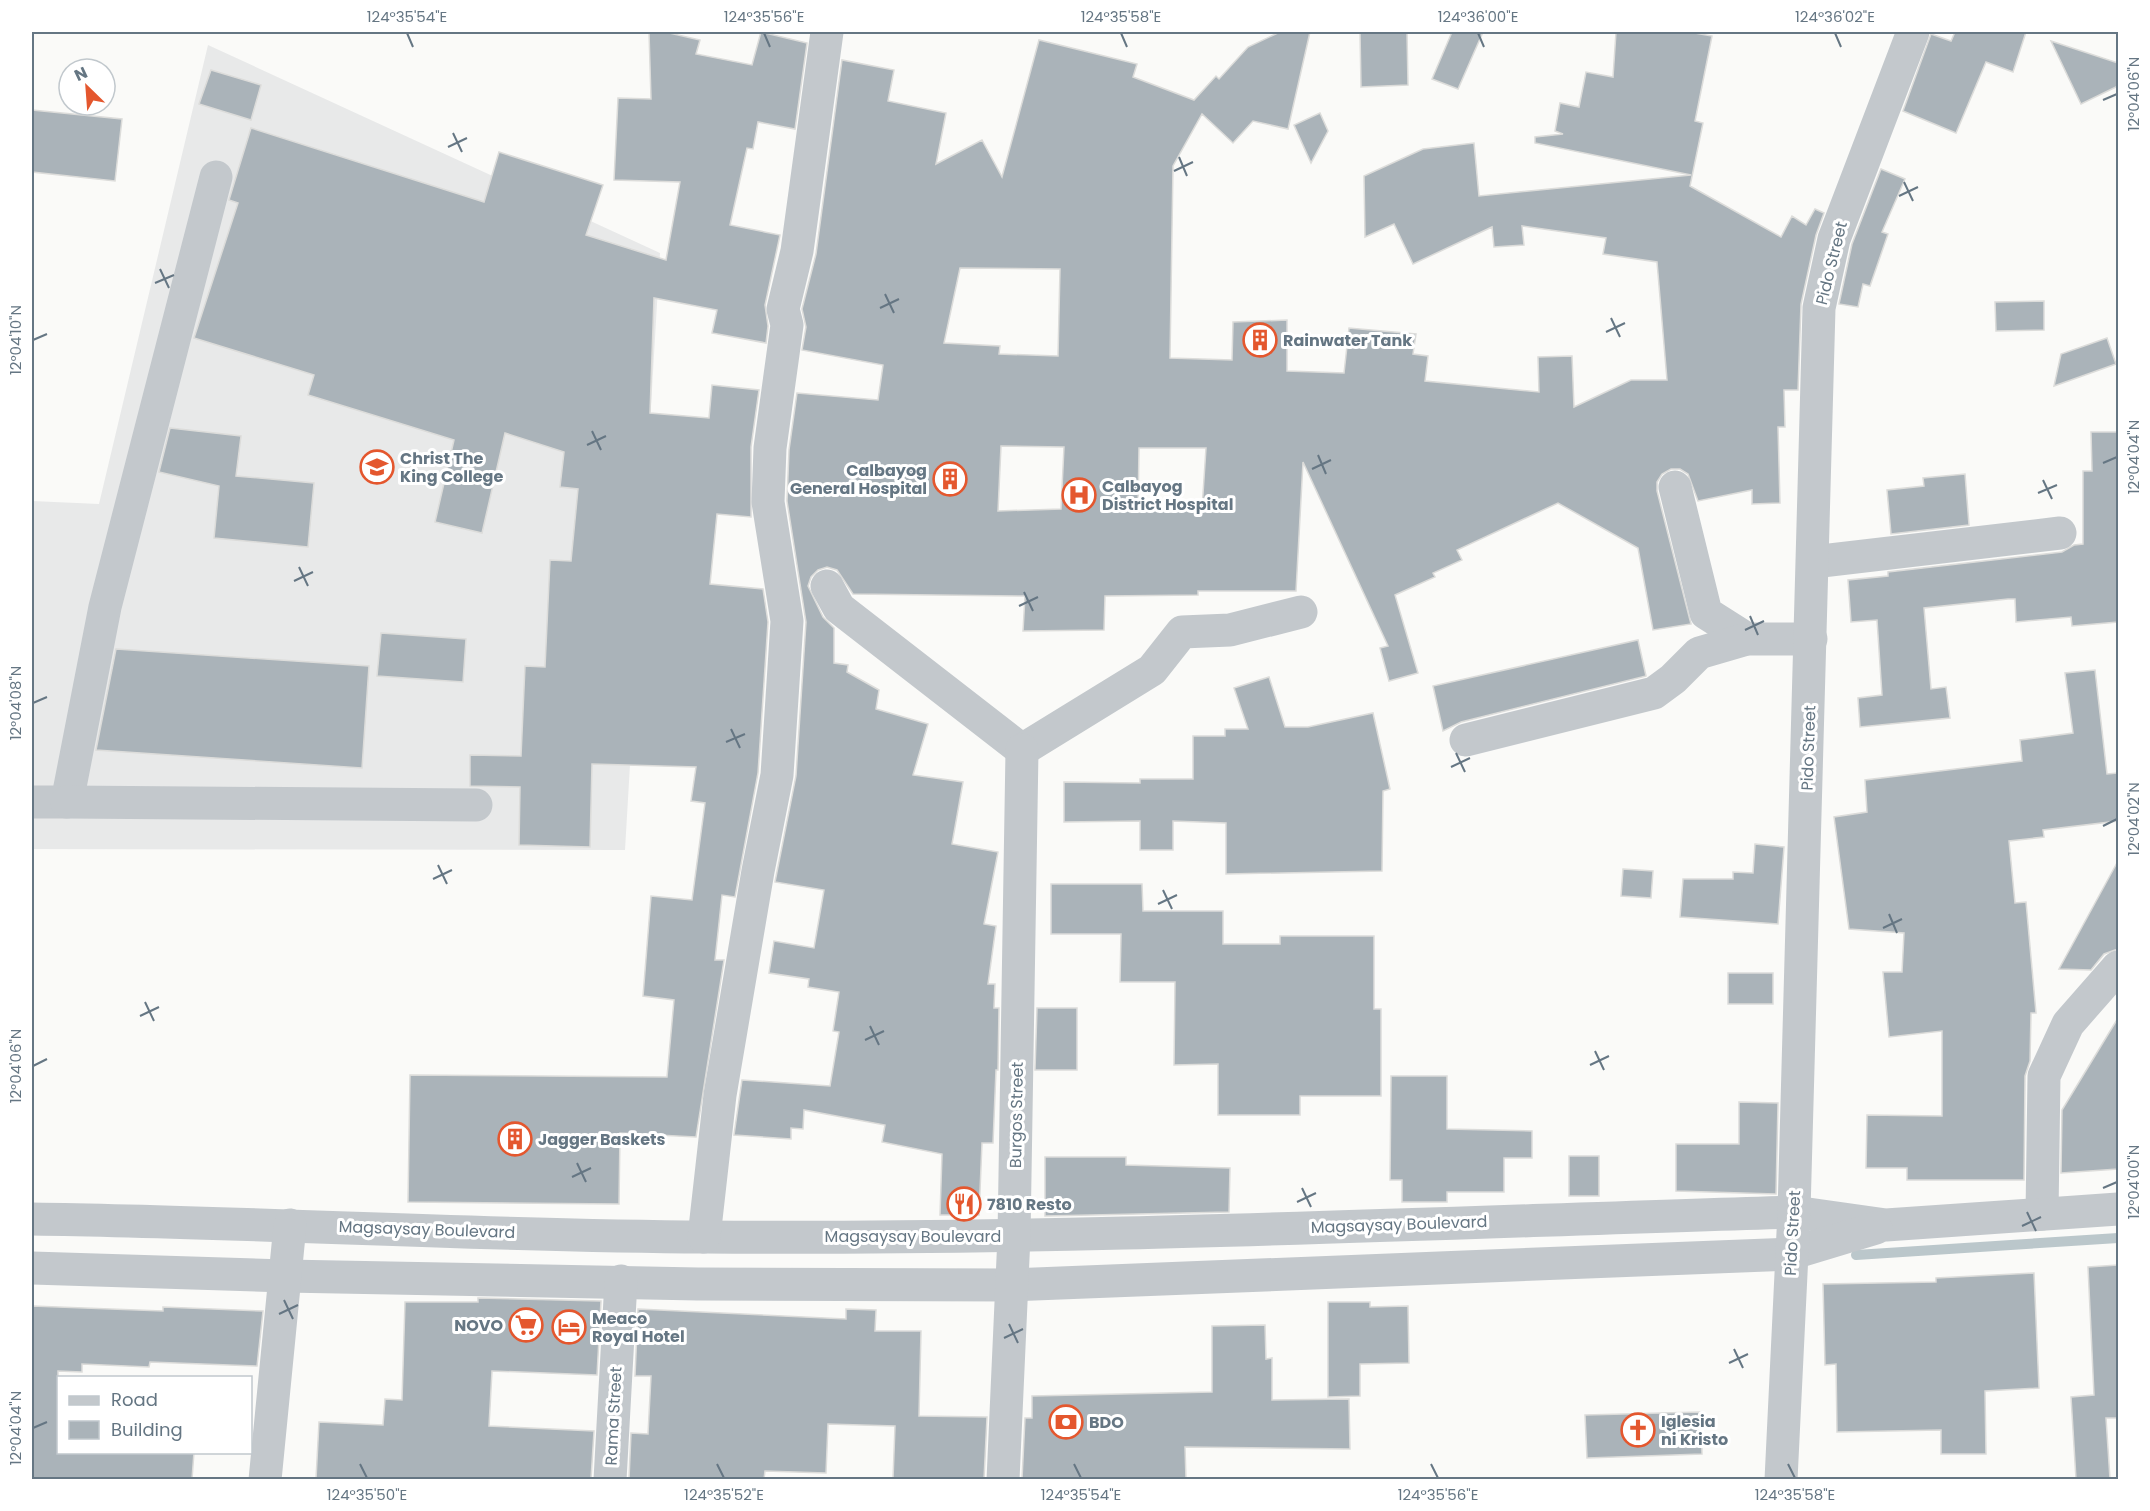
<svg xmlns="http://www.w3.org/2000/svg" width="2150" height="1511" viewBox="0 0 2150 1511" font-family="Poppins,sans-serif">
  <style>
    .built { fill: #e8e9e9 }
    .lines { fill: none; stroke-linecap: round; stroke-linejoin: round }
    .stream { stroke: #bbc7cb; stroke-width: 10 }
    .building { fill: #aab3b9; stroke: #dcdcda; stroke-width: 1.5; fill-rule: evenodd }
    .minor { stroke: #c3c8cc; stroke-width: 33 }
    .ticks { fill: none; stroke: #657683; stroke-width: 2 }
    .labels { text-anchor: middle; stroke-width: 6; stroke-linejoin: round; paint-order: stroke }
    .street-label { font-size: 16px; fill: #657683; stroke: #fff }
    .poi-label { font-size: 16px; font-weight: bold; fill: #657683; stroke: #fff; text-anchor: start }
    .neatline { fill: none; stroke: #657683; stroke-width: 2 }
    .ticks-label { font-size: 15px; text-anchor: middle; fill: #657683 }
  </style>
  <rect width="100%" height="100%" fill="#fafaf8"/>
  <polygon class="built" points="208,45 660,253 625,850 32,849 32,501 99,504"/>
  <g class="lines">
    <polyline class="stream" points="1856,1255 2118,1238"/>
  </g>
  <g class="building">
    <polygon points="649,32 665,32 700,40 696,54 752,65 761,32 807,43 795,129 758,122 753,149 747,148 730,225 780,235 765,305 768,326 766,343 712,333 717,310 654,298 650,413 709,418 712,385 759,390 751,447 751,517 717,514 710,584 763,589 768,622 758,773 735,897 722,895 715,960 724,960 696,1137 620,1133 619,1204 408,1202 410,1075 667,1077 674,1000 643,996 651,896 692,900 705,803 691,801 696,767 592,764 590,847 519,845 520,787 470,786 470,755 521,756 525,666 545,667 550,560 571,561 578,489 560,487 564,452 505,433 482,533 435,522 454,440 308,395 314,375 194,338 238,203 229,200 251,128 484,202 499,152 603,185 586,235 666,260 680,182 614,180 618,98 651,99"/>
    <path d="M 1280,32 L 1310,32 L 1288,129 L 1253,121 L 1233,143 L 1202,114 L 1173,166 L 1170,358 L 1232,360 L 1233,322 L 1287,320 L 1287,371 L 1344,373 L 1349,328 L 1416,334 L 1413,354 L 1428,356 L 1425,381 L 1539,392 L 1538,357 L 1572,356 L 1574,407 L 1631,380 L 1667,380 L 1657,262 L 1603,254 L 1606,238 L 1522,226 L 1524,245 L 1494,247 L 1492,227 L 1413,264 L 1394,224 L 1365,237 L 1364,176 L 1423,149 L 1474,143 L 1479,196 L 1691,175 L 1535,143 L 1535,137 L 1563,134 L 1555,131 L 1560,103 L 1579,107 L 1586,72 L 1613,77 L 1616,32 L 1689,32 L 1712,36 L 1695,121 L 1703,123 L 1690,186 L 1781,237 L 1792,216 L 1806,225 L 1815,209 L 1824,213 L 1816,235 L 1801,304 L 1798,390 L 1784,390 L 1785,427 L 1778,427 L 1780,503 L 1752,504 L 1752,490 L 1698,501 L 1688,474 L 1680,469 L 1671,469 L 1662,474 L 1657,482 L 1657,491 L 1691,624 L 1653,630 L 1638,548 L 1558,503 L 1457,550 L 1462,560 L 1433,573 L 1435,577 L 1395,595 L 1418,673 L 1389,681 L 1380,648 L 1388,646 L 1303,462 L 1296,591 L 1198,591 L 1198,595 L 1105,596 L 1104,630 L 1023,631 L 1025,596 L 853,594 L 837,570 L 827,567 L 818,570 L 811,577 L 808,586 L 823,617 L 834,628 L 834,663 L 848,665 L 847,672 L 879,690 L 876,709 L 928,724 L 913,775 L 963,782 L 952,844 L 998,852 L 984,924 L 996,926 L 988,984 L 995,984 L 994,1008 L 999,1008 L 998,1070 L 996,1070 L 993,1143 L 982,1143 L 979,1215 L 940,1215 L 942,1154 L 882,1142 L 885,1125 L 804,1110 L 803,1129 L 791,1128 L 791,1139 L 734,1135 L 742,1080 L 830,1086 L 839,1032 L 833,1031 L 839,992 L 808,987 L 809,979 L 769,973 L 774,941 L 814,948 L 824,890 L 775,882 L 796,776 L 806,622 L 787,501 L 789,450 L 797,393 L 878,400 L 883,365 L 802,350 L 806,327 L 802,309 L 816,254 L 842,60 L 894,70 L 888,101 L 946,113 L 936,164 L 982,140 L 1002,177 L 1039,40 L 1137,64 L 1133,77 L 1194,100 L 1216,76 L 1219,79 L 1248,47 ZM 960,268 L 1060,269 L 1058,356 L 999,354 L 1000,346 L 944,343 ZM 1001,446 L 1064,447 L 1061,509 L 998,511 ZM 1139,448 L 1206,448 L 1202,509 L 1138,509 Z"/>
    <polygon points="1360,32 1407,32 1408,85 1361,87"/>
    <polygon points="1452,32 1483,32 1458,89 1432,79"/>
    <polygon points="1955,32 2026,32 2013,72 1986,62 1956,133 1903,111 1931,34 1951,41"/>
    <polygon points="2051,41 2118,63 2118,86 2081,104"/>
    <polygon points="211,70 261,85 251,120 199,104"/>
    <polygon points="32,110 122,119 115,181 32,172"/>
    <polygon points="1320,113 1328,131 1311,163 1294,125"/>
    <polygon points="1881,169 1905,179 1882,232 1888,234 1870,286 1863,284 1858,307 1839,304 1852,244"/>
    <polygon points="2044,301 2044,330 1996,331 1995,302"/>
    <polygon points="2107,338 2116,364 2054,386 2061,354"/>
    <polygon points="170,428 241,436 236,476 314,483 308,547 214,538 219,486 159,472"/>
    <polygon points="2091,432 2118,432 2118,622 2072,626 2071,617 2016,622 2015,599 2008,599 1924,608 1931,689 1946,687 1950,718 1860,727 1858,698 1882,695 1877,620 1851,622 1848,580 1888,576 1888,572 2062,552 2074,545 2083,544 2083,471 2092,471"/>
    <polygon points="1965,474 1969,525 1891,534 1887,490 1924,486 1923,478"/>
    <polygon points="381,633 466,639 463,682 377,676"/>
    <polygon points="1638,640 1646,676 1461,722 1443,731 1433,686"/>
    <polygon points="116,649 369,666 362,768 96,750"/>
    <polygon points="2095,670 2107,774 2118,773 2118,821 2043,830 2044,837 2009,841 2015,903 2026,902 2036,1013 2031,1013 2030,1061 2025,1076 2024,1180 1907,1180 1907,1168 1866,1168 1867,1115 1942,1116 1942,1031 1889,1037 1883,972 1902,972 1904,933 1849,929 1834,817 1867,812 1865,780 2022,761 2020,740 2073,733 2065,673"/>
    <polygon points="1269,677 1285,727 1308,727 1373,713 1390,789 1383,791 1382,871 1226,874 1226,823 1173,821 1173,850 1140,850 1140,821 1064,822 1064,782 1140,783 1140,779 1193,779 1193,736 1225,736 1225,729 1248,729 1234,688"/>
    <polygon points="1755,844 1784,847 1778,924 1680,917 1683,879 1733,879 1733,872 1753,873"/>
    <polygon points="2118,861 2118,949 2104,954 2091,970 2059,969"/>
    <polygon points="1623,869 1653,871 1651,898 1621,896"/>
    <polygon points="1051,884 1142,884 1143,911 1223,911 1223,944 1280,944 1280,936 1374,936 1374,1009 1381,1009 1381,1096 1300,1096 1300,1115 1218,1115 1218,1064 1174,1065 1175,982 1120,982 1121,934 1051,934"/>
    <rect x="1728" y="973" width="45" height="31"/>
    <polygon points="1037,1008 1077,1008 1077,1070 1035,1070"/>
    <polygon points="2118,1018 2118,1169 2061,1173 2062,1110"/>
    <polygon points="1391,1076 1447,1076 1447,1129 1532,1131 1532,1158 1504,1158 1504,1192 1447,1192 1447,1202 1402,1202 1402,1180 1390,1180"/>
    <polygon points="1739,1102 1778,1103 1776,1194 1676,1191 1676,1144 1739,1144"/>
    <rect x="1569" y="1156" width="30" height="40"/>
    <polygon points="1045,1157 1126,1157 1126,1165 1230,1168 1229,1212 1045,1216"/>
    <polygon points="2118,1265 2118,1418 2106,1418 2110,1479 2076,1479 2071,1397 2094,1395 2088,1267"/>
    <polygon points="2034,1273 2039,1388 1985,1391 1986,1454 1941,1454 1941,1430 1837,1432 1836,1364 1825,1365 1823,1284 1936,1282 1936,1278"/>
    <polygon points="478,1298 601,1301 597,1375 492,1371 489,1426 594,1431 591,1479 316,1479 319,1422 383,1425 385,1399 402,1400 405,1302 478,1302"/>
    <polygon points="1328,1302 1370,1302 1370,1307 1408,1306 1409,1363 1360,1364 1360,1396 1328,1397"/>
    <polygon points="32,1306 163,1311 163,1307 263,1311 257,1366 150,1362 149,1367 82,1364 82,1372 58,1371 58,1452 194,1452 192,1479 32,1479"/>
    <polygon points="638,1309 846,1319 846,1309 876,1310 875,1331 921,1331 919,1416 987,1417 984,1479 893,1479 895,1426 828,1424 826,1473 765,1471 764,1479 629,1479 631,1433 648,1434 651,1376 635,1376"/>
    <polygon points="1265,1325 1266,1359 1272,1358 1272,1400 1349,1399 1350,1449 1185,1447 1186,1479 1022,1479 1025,1418 1032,1418 1032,1396 1212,1392 1212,1326"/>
    <polygon points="1701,1412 1702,1454 1587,1458 1585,1415"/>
  </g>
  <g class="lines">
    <g class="minor">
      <polyline points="1675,487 1706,613 1747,639"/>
      <polyline points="1813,562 2060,533"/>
      <polyline points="827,586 839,608 1022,750"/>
      <polyline points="1466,740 1654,693 1673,679 1699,653 1747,639 1811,639"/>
      <polyline points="1022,750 1152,670 1182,632 1230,630 1301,612"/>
      <polyline points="32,802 67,802 105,607 216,177"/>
      <polyline points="67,802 476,805"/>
      <polyline points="2042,1214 2044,1076 2068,1024 2118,967"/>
      <path d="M 32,1219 C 256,1222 480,1236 705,1237 C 1068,1240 1431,1223 1794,1212 L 1886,1225 L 2118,1209"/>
      <polyline points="704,1237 720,1095 758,871 777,775 787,621 768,502 770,448 787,325 783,309 797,251 827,32"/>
      <polyline points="32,1268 285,1276 698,1284 1011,1285 1790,1254 1876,1228"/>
      <polyline points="265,1480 290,1225"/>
      <polyline points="610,1480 621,1281"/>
      <polyline points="1003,1480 1014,1236 1022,750"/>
      <polyline points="1781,1480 1794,1212 1819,308 1834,239 1913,32"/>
    </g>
  </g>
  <path class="ticks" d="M 407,33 L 413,47M 764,33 L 770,47M 1121,33 L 1127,47M 1478,33 L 1484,47M 1835,33 L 1841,47M 2103,100 L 2117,94M 453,133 L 462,152M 448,147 L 467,138M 1179,157 L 1187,176M 1174,171 L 1193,162M 1904,182 L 1913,201M 1899,196 L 1918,187M 160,269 L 169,288M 155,283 L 174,275M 885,294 L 894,313M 880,308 L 899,299M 1611,318 L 1620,337M 1606,332 L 1625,323M 33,340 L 47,334M 592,431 L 601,450M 587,445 L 606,436M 1318,455 L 1326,474M 2103,463 L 2117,457M 1312,469 L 1331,460M 2043,480 L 2052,499M 2038,493 L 2057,485M 299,567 L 308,586M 294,581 L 313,572M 1024,592 L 1033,611M 1019,606 L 1038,597M 1750,616 L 1758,635M 1745,630 L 1764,621M 33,703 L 47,697M 731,729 L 740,748M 726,742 L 745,734M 1456,753 L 1465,772M 1451,767 L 1470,758M 2103,826 L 2117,819M 438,865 L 447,884M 433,879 L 452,870M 1163,890 L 1172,909M 1158,904 L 1177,895M 1889,914 L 1897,933M 1883,928 L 1902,919M 145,1002 L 154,1021M 140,1016 L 159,1007M 870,1026 L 879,1045M 865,1040 L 884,1031M 1595,1051 L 1604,1070M 1590,1065 L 1609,1056M 33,1066 L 47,1059M 577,1163 L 586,1182M 572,1177 L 591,1168M 1302,1188 L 1311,1207M 2103,1188 L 2117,1182M 1297,1202 L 1316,1193M 2027,1212 L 2036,1231M 2022,1226 L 2041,1217M 284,1300 L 293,1319M 279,1314 L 298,1305M 1009,1324 L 1018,1343M 1004,1338 L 1023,1329M 1734,1349 L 1743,1368M 1729,1363 L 1748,1354M 33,1428 L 47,1422M 360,1464 L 367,1478M 717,1464 L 724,1478M 1074,1464 L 1081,1478M 1431,1464 L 1438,1478M 1788,1464 L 1795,1478"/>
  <defs>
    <symbol id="building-ring" viewBox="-11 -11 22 22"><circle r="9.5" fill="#fff" stroke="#e4572e" stroke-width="1.5"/><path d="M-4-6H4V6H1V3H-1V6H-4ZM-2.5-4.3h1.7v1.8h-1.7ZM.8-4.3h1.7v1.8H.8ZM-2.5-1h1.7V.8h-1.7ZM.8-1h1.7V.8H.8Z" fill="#e4572e"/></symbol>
    <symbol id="university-ring" viewBox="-11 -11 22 22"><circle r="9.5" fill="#fff" stroke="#e4572e" stroke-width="1.5"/><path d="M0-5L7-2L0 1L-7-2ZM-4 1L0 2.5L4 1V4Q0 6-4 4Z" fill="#e4572e"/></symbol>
    <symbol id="hospital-ring" viewBox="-11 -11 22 22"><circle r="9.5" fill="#fff" stroke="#e4572e" stroke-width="1.5"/><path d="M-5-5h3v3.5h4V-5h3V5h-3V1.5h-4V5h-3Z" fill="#e4572e"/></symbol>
    <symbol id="restaurant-ring" viewBox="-11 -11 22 22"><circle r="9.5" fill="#fff" stroke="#e4572e" stroke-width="1.5"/><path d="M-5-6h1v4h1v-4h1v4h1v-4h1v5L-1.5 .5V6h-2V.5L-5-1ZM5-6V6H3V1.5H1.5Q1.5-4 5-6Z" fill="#e4572e"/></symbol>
    <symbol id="supermarket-ring" viewBox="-11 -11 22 22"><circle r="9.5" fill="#fff" stroke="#e4572e" stroke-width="1.5"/><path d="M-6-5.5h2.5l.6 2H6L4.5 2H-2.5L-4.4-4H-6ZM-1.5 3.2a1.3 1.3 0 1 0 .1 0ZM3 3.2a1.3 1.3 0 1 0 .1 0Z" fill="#e4572e"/></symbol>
    <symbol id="hotel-ring" viewBox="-11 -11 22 22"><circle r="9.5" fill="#fff" stroke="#e4572e" stroke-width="1.5"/><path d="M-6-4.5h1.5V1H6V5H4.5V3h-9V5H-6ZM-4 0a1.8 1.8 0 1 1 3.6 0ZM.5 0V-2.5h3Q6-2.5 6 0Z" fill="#e4572e"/></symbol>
    <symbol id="bank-ring" viewBox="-11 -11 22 22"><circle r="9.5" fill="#fff" stroke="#e4572e" stroke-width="1.5"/><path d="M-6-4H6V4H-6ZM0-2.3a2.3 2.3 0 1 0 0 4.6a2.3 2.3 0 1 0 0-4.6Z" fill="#e4572e"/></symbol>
    <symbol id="church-ring" viewBox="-11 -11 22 22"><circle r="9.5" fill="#fff" stroke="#e4572e" stroke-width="1.5"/><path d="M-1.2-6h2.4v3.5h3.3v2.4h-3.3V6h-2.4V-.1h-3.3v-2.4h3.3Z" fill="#e4572e"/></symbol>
  </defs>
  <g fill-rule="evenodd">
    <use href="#building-ring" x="1241" y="321" width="38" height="38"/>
    <use href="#university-ring" x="358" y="448" width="38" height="38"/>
    <use href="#building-ring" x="931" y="460" width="38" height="38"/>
    <use href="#hospital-ring" x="1060" y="476" width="38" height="38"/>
    <use href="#building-ring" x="496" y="1120" width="38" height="38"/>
    <use href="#restaurant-ring" x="945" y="1185" width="38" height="38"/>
    <use href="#supermarket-ring" x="507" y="1306" width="38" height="38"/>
    <use href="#hotel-ring" x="550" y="1308" width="38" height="38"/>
    <use href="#bank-ring" x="1047" y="1403" width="38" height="38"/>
    <use href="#church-ring" x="1619" y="1411" width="38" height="38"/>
  </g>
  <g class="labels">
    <g class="street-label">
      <text transform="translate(1831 263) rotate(-76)" y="6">Pido Street</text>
      <text transform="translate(1808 748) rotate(-88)" y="6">Pido Street</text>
      <text transform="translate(1016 1115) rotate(-89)" y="6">Burgos Street</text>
      <text transform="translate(1399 1224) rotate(-2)" y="6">Magsaysay Boulevard</text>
      <text transform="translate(427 1229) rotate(2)" y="6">Magsaysay Boulevard</text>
      <text transform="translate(1792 1233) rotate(-87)" y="6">Pido Street</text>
      <text x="913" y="1242">Magsaysay Boulevard</text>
      <text transform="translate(613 1416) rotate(-87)" y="6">Rama Street</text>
    </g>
    <g class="poi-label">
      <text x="1283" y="346">Rainwater Tank</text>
      <text x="400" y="464">Christ The<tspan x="400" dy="18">King College</tspan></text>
      <text x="927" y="476" text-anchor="end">Calbayog<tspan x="927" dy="18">General Hospital</tspan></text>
      <text x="1102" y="492">Calbayog<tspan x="1102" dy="18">District Hospital</tspan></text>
      <text x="538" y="1145">Jagger Baskets</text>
      <text x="987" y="1210">7810 Resto</text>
      <text x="592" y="1324">Meaco<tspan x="592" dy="18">Royal Hotel</tspan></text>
      <text x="503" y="1331" text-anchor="end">NOVO</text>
      <text x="1661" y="1427">Iglesia<tspan x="1661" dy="18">ni Kristo</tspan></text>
      <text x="1089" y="1428">BDO</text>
    </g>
  </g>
  <rect width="2150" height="1511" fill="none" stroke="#ffffff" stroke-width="66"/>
  <rect x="57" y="1376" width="195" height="78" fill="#ffffff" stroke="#c1c8cd" stroke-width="1.5"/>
  <rect x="69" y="1396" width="30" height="9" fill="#c3c8cc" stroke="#c1c8cd" stroke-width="1.5"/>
  <text x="111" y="1406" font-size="18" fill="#657683">Road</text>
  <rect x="69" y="1421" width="30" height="18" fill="#aab3b9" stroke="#c1c8cd" stroke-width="1.5"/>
  <text x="111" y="1436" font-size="18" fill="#657683">Building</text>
  <g transform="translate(87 87) rotate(335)"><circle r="28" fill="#ffffff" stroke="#c1c8cd" stroke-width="1.5"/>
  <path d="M0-4.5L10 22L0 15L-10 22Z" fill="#e4572e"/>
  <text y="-9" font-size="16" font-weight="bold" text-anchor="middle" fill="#657683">N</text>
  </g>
  <rect x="33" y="33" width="2084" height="1445" class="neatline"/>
  <g class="ticks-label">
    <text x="407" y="22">124°35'54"E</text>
    <text x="764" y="22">124°35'56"E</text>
    <text x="1121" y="22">124°35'58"E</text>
    <text x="1478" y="22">124°36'00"E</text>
    <text x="1835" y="22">124°36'02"E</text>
    <text transform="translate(2134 94) rotate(-90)" y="5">12°04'06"N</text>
    <text transform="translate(16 340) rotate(-90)" y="5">12°04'10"N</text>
    <text transform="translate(2134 457) rotate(-90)" y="5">12°04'04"N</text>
    <text transform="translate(16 703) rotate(-90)" y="5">12°04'08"N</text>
    <text transform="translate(2134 819) rotate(-90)" y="5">12°04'02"N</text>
    <text transform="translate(16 1066) rotate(-90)" y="5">12°04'06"N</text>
    <text transform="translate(2134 1182) rotate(-90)" y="5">12°04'00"N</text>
    <text transform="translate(16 1428) rotate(-90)" y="5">12°04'04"N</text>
    <text x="367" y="1500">124°35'50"E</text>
    <text x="724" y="1500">124°35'52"E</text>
    <text x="1081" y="1500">124°35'54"E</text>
    <text x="1438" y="1500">124°35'56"E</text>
    <text x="1795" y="1500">124°35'58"E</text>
  </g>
</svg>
